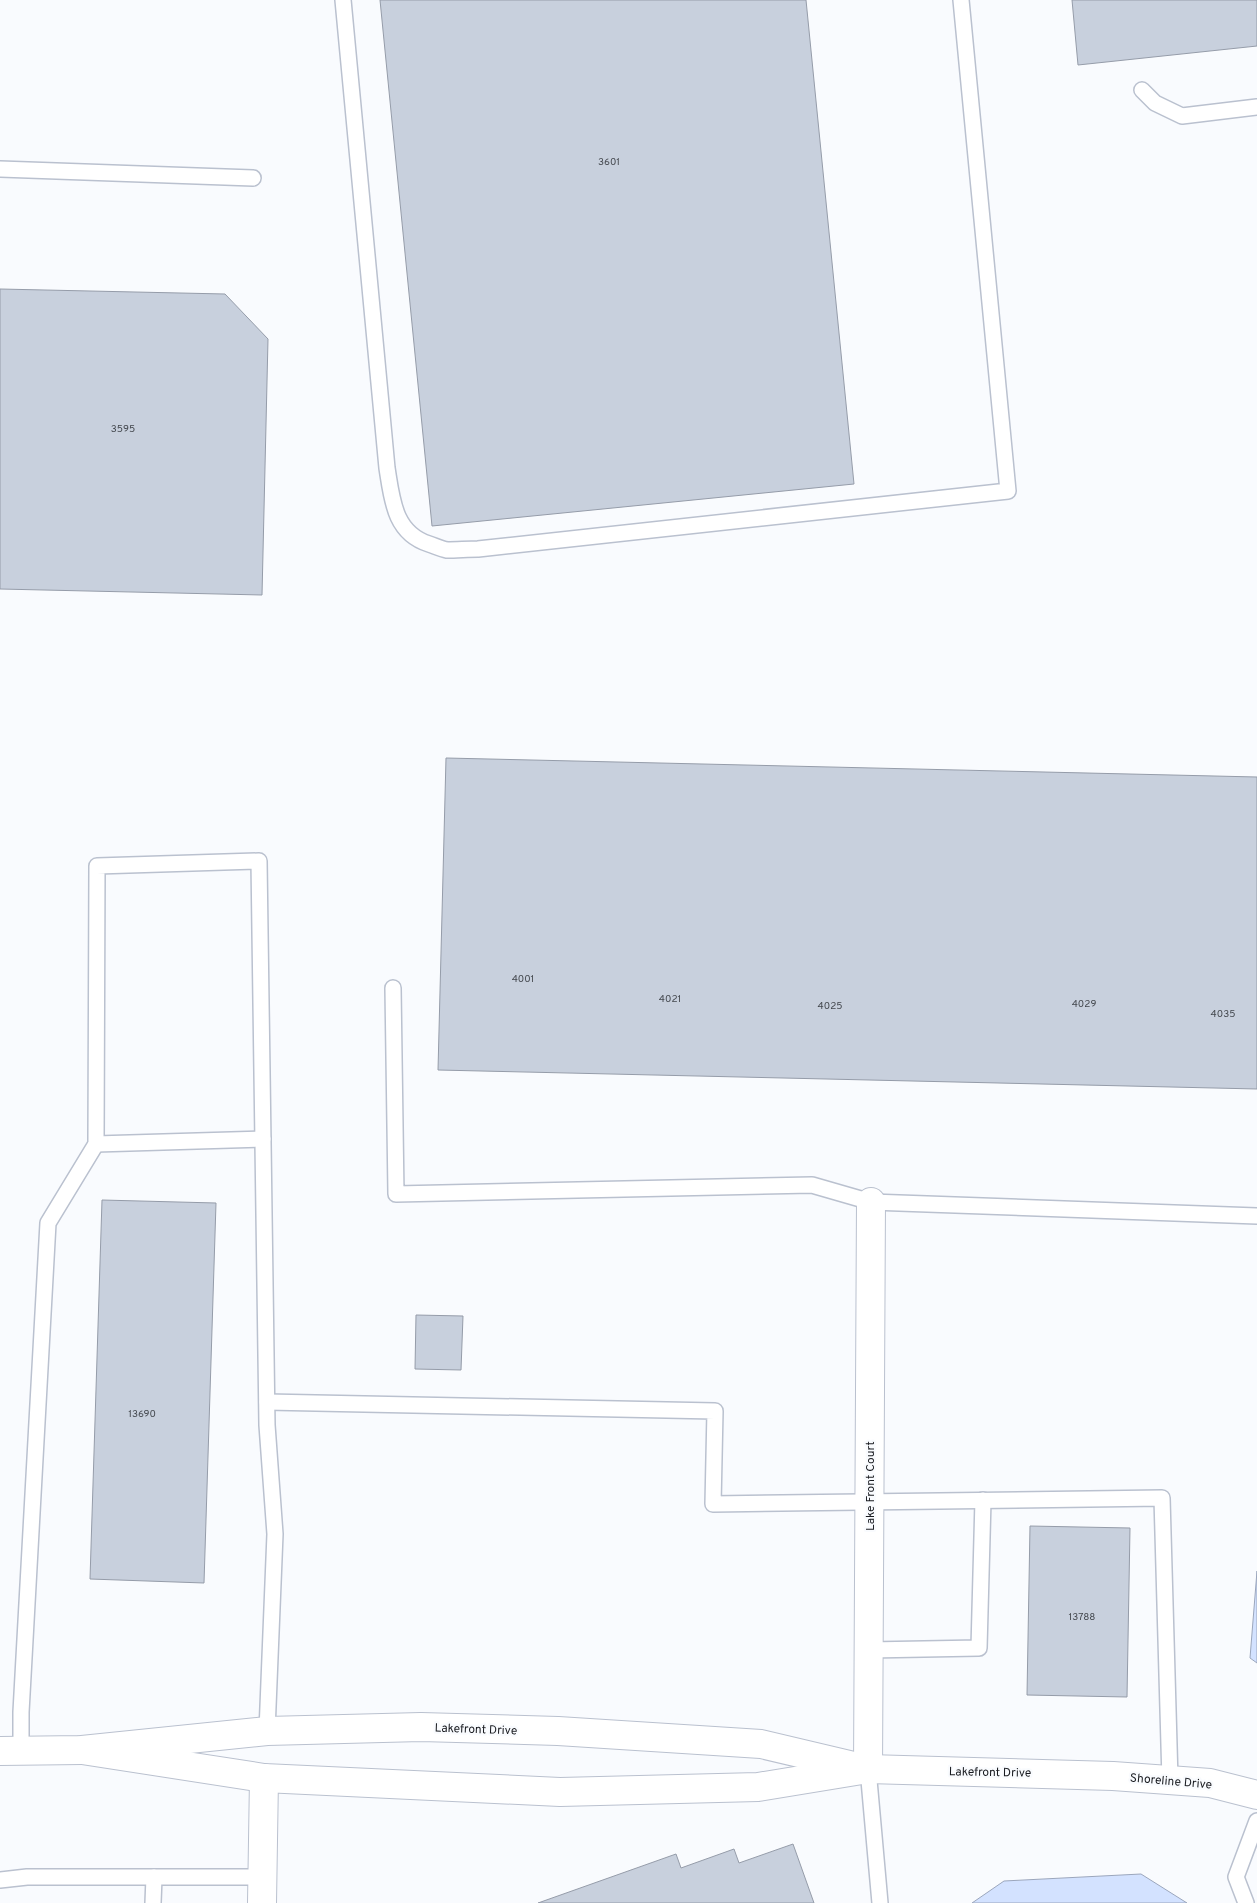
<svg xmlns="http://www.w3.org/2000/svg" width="1257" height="1903" viewBox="0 0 1257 1903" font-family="Overpass,sans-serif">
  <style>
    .water { fill: #d3e2ff; stroke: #9ba6bc }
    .building { fill: #c8d0dd; stroke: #959ca9 }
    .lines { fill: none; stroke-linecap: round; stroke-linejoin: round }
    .lane-casing { stroke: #bac1cf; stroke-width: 18 }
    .street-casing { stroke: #bac1cf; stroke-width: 30 }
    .secondary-casing { stroke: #bac1cf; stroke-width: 30 }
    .lane { stroke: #fff; stroke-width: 15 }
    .street { stroke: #fff; stroke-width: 28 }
    .secondary { stroke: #fff; stroke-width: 28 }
    .labels { text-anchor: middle; stroke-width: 4.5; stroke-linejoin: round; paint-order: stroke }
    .number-label { font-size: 10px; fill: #44484e }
    .street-label { font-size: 12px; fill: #181a1f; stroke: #f9fbfe }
  </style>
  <rect width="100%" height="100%" fill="#f9fbfe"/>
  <g class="water">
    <polygon points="1257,1571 1257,1663 1250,1658"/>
    <polygon points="1141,1874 1187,1903 972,1903 1004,1881"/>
  </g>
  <g class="building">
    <polygon points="380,0 806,0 854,484 432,526"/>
    <polygon points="1072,0 1257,0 1257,46 1078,65"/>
    <polygon points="0,289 225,294 268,339 262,595 0,589"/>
    <polygon points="446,758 1257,777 1257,1089 438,1070"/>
    <polygon points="102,1200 216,1203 204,1583 90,1579"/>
    <polygon points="416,1315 463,1316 461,1370 415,1369"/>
    <polygon points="1030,1526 1130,1528 1127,1697 1027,1695"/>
    <polygon points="793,1844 814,1903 538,1903 676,1854 681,1868 734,1849 739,1863"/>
  </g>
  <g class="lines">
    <defs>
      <g id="lane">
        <path d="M 343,0 L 387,468 C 392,499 394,533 429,544 C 435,546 441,549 447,550 C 457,550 468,549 478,549 L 1008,491 L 961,0"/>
        <polyline points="1142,90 1155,103 1182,116 1257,107"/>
        <polyline points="0,169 253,178"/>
        <polyline points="393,988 396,1194 812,1185 871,1202 1257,1216"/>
        <polyline points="96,1144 263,1139"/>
        <polyline points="267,1402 715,1411 713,1504 1162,1498 1170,1780"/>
        <polyline points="869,1650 979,1648 983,1500"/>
        <polyline points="21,1751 21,1712 48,1223 96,1144 97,866 259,861 267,1425 275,1534 267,1731"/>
        <polyline points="868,1769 880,1903"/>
        <polyline points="0,1880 27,1877 262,1877"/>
        <polyline points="153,1903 154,1877"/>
        <polyline points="1246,1903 1236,1877 1257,1821"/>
      </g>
      <g id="street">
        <polyline points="868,1769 871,1202"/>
        <polyline points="262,1903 264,1778"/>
      </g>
      <g id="secondary">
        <polyline points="82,1750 264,1778 560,1792 758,1787 868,1769 1113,1776 1210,1783 1257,1795"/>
        <polyline points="0,1751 82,1750 267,1731 421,1727 558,1731 761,1744 854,1766"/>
      </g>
    </defs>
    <use href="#lane" class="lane-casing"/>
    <use href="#street" class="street-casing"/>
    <use href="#secondary" class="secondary-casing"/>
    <use href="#lane" class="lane"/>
    <use href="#street" class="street"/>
    <use href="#secondary" class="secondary"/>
  </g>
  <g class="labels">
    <g class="number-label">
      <text x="609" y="165">3601</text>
      <text x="123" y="432">3595</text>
      <text x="523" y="982">4001</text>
      <text x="670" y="1002">4021</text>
      <text x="1084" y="1007">4029</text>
      <text x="830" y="1009">4025</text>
      <text x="1223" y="1017">4035</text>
      <text x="142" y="1417">13690</text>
      <text x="1082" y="1620">13788</text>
    </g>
    <g class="street-label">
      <text transform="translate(870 1486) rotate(-90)" y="4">Lake Front Court</text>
      <text transform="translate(476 1729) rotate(2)" y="4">Lakefront Drive</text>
      <text transform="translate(990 1772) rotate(1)" y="4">Lakefront Drive</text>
      <text transform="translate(1171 1781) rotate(5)" y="4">Shoreline Drive</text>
    </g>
  </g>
</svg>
